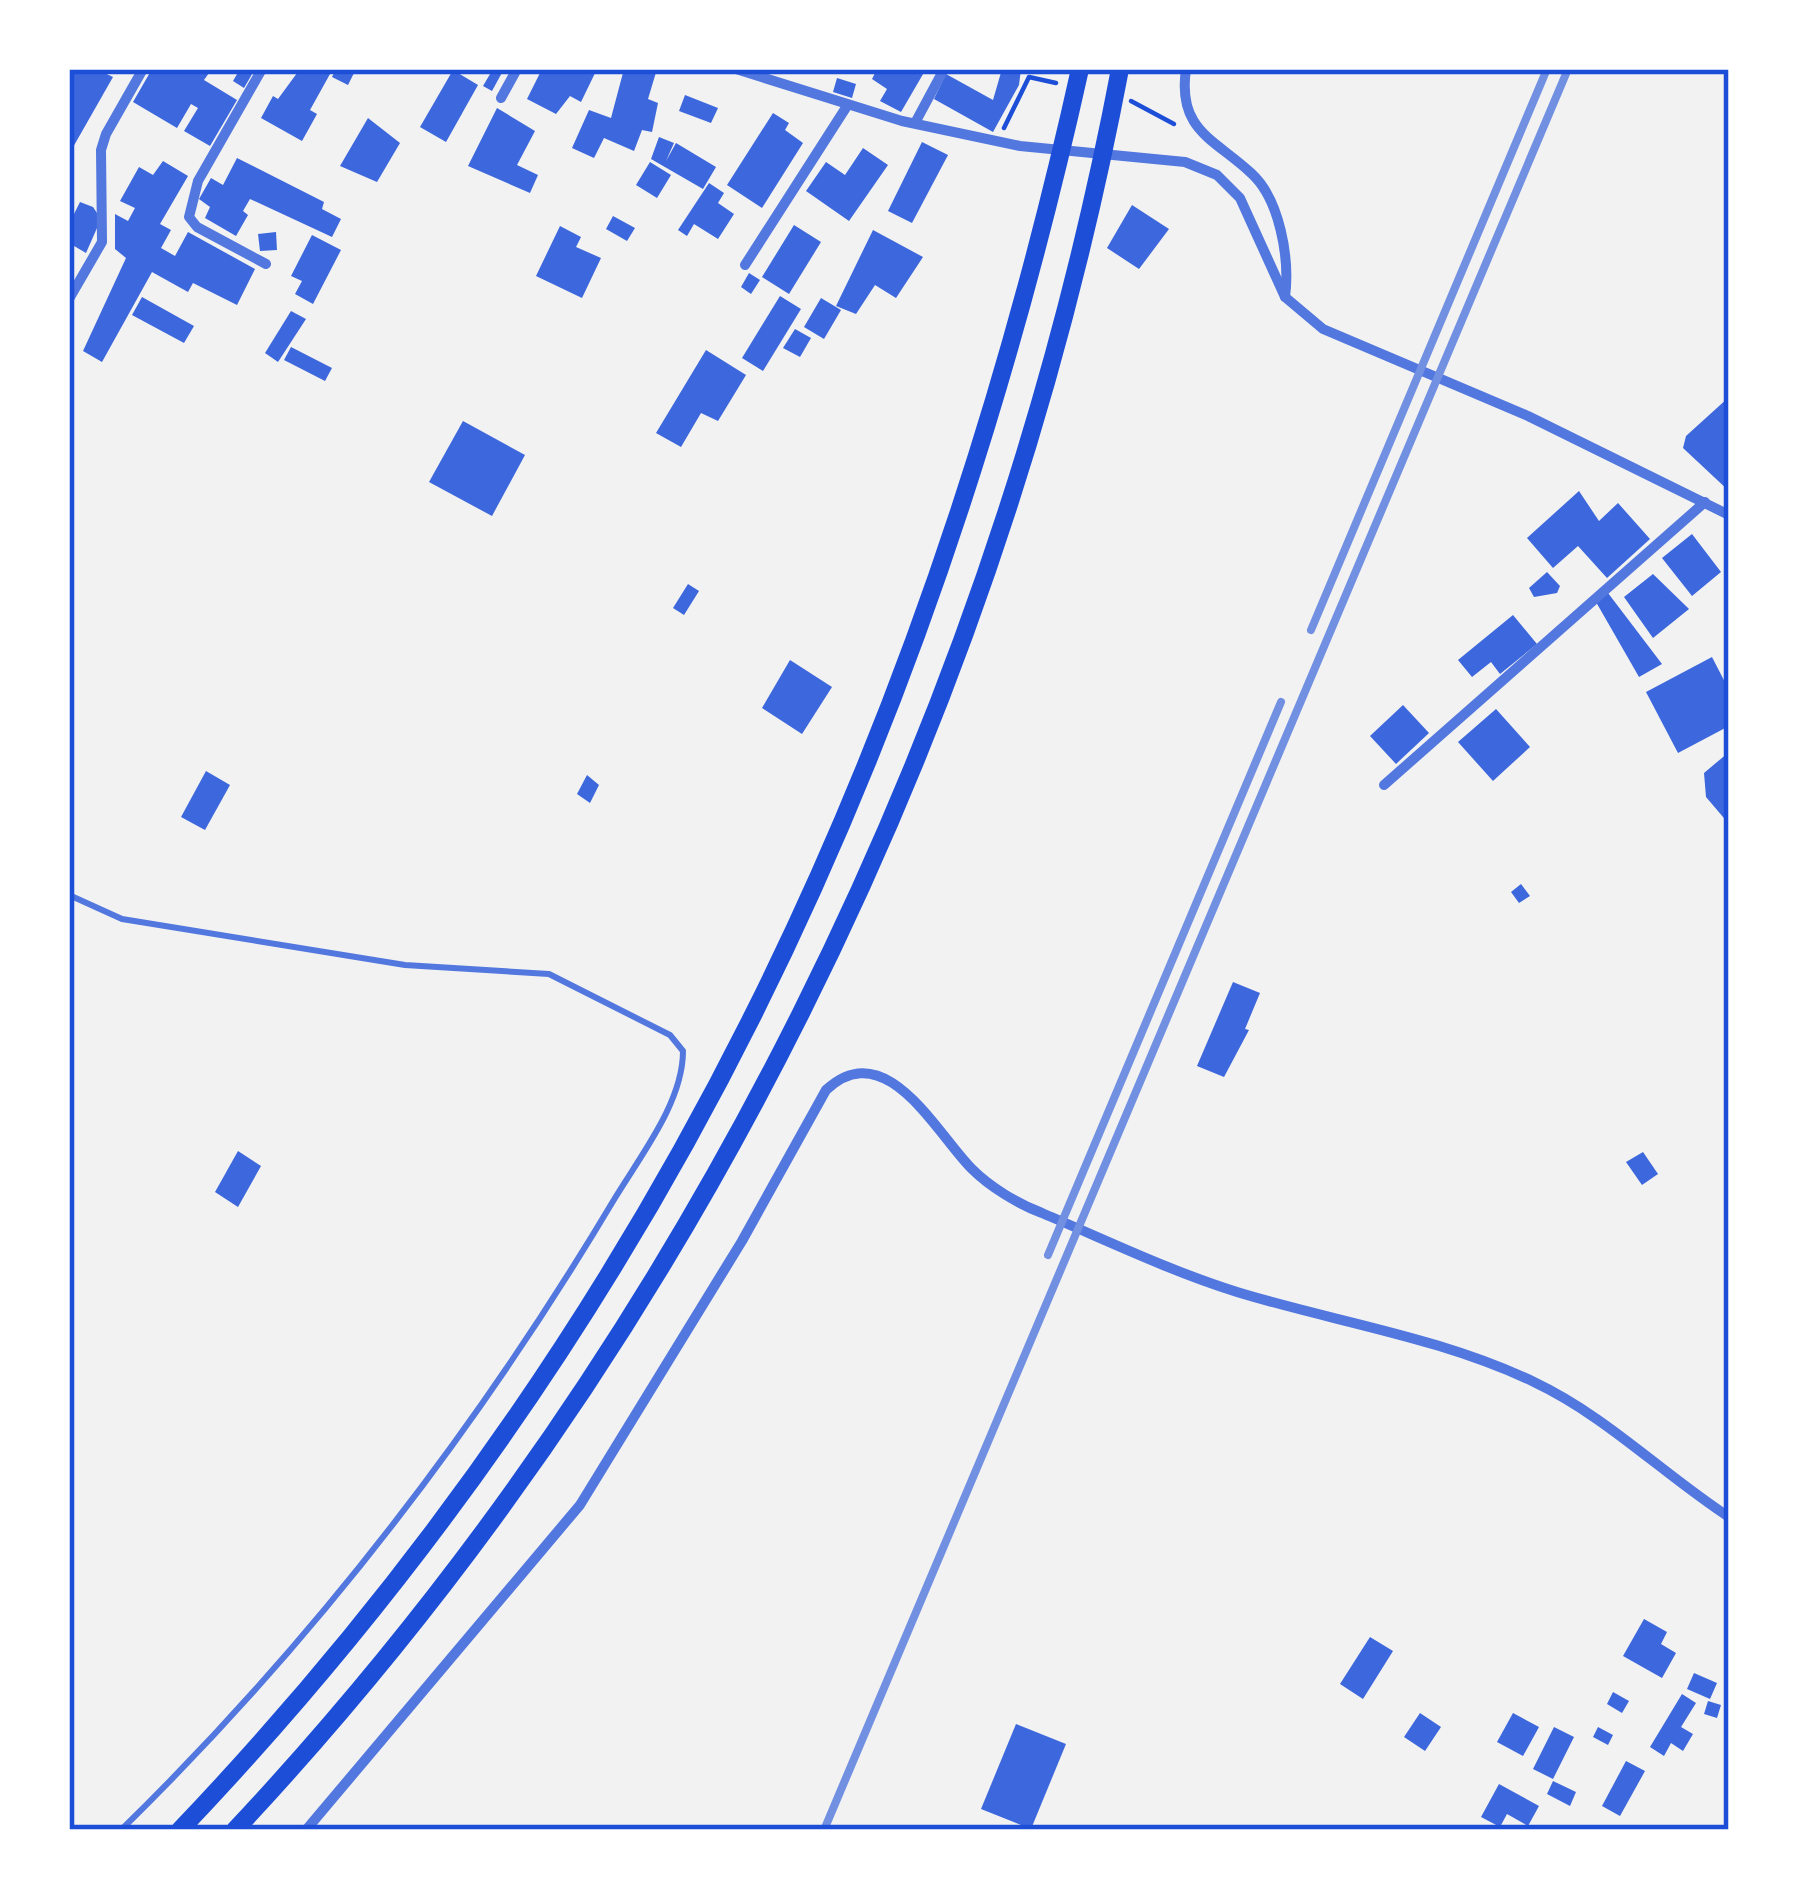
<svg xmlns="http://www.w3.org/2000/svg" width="1798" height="1899" viewBox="0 0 1798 1899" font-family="'Public Sans',sans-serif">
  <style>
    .building { fill: #3d67dc }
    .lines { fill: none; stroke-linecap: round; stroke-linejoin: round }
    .path { stroke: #1d4ed8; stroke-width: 4.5 }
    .service { stroke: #5277de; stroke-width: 6 }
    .minor { stroke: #5277de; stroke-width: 10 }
    .trunk { stroke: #1d4ed8; stroke-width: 18 }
    .rail { stroke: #7290e2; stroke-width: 8 }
    .neatline { fill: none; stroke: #1d4ed8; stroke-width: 4.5 }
  </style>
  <rect width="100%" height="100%" fill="#f2f2f2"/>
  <g class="building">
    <polygon points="69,69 96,69 113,77 72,149"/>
    <polygon points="152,69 203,69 209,73 204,80 237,100 210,146 184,131 198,108 191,104 177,128 133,102"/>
    <polygon points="240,69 255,69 244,88 233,81"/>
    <polygon points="300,69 330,74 310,110 317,114 302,141 261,118 273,96 278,99"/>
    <polygon points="336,69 356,69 348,85 332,77"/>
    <polygon points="493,69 504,69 492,91 483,86"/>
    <polygon points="542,69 597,69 581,102 570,96 556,114 527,99"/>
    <polygon points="624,69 657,69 648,99 658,103 652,132 642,130 634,151 604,138 594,158 572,148 589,110 611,118"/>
    <polygon points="877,69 926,69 901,112 880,101 887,89 872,79"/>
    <polygon points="1002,69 1021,69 1019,85 993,132 934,99 946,74 993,100"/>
    <polygon points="453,70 478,85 446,142 420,127"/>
    <polygon points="837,78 856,84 852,98 833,92"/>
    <polygon points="685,95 718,108 711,123 679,111"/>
    <polygon points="497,108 535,131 517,165 538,175 530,193 468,166"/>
    <polygon points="773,113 789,123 785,130 803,143 762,208 727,185"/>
    <polygon points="368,118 400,143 377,182 340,166"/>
    <polygon points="659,137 674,143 666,161 676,143 716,167 703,189 651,159"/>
    <polygon points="922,142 948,155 912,223 888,211"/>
    <polygon points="863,148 888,165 849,221 806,191 826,162 845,175"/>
    <polygon points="237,158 324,202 322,209 341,219 332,237 250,199 243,211 248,215 236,236 205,218 210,207 199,199 211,178 223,185"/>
    <polygon points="163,161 188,176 160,224 171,230 161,248 175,256 188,232 255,269 237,305 193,283 188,292 152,272 102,362 83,351 126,258 115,249 115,214 128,221 135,208 120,201 139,167 153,175"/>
    <polygon points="650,162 671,175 657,198 636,185"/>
    <polygon points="709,183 724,193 718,203 734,214 718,239 694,224 687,236 678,230"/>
    <polygon points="80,202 93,207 101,219 86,253 69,243 69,224"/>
    <polygon points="1132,205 1169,229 1139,269 1107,248"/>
    <polygon points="613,216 635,228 627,241 606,229"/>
    <polygon points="794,225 821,242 789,294 762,277"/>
    <polygon points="560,226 581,237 576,247 601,258 582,298 536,276"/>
    <polygon points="873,230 923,257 896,298 875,285 856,314 836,306"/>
    <polygon points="276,232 277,250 260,251 258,234"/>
    <polygon points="312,235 341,250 313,304 295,294 302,281 291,276"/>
    <polygon points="749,273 760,280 751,294 741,287"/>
    <polygon points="780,296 801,309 763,371 742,358"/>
    <polygon points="142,297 194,326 184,343 132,315"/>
    <polygon points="821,298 841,310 824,339 804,327"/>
    <polygon points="291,311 306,319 278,362 265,353"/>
    <polygon points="795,329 811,338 800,357 783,348"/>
    <polygon points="291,347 332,368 325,381 284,360"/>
    <polygon points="706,350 746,375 718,421 701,413 681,447 656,433"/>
    <polygon points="1729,397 1729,491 1683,448 1686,436"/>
    <polygon points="463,421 525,455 492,516 429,482"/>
    <polygon points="1579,491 1599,521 1618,503 1650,539 1607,578 1578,546 1553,568 1527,538"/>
    <polygon points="1692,534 1721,572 1692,596 1662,558"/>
    <polygon points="1547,572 1560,586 1557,593 1534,597 1529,588"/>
    <polygon points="1653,574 1689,609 1653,638 1624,597"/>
    <polygon points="688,584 699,591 684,615 673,608"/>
    <polygon points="1608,593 1662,664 1639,677 1596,602"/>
    <polygon points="1513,615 1537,644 1500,674 1491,662 1472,677 1458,660"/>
    <polygon points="1712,657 1729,690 1729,726 1678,753 1646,692"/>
    <polygon points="790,660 832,687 802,734 762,708"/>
    <polygon points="1403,705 1429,733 1396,764 1370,736"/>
    <polygon points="1496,709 1530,747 1493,781 1458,742"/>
    <polygon points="1729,752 1729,824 1706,797 1704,773"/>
    <polygon points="206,771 230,785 205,830 181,817"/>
    <polygon points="587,775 599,785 590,803 577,794"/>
    <polygon points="1521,884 1530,896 1519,903 1511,892"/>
    <polygon points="1233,982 1260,993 1245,1029 1249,1030 1224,1077 1197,1066"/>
    <polygon points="238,1151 261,1166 238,1207 215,1192"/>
    <polygon points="1643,1152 1658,1174 1642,1185 1626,1162"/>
    <polygon points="1644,1619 1667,1632 1661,1644 1676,1653 1662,1678 1623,1656"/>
    <polygon points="1370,1637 1393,1651 1363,1699 1340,1684"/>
    <polygon points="1694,1673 1717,1683 1710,1699 1687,1689"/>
    <polygon points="1613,1692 1629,1701 1622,1713 1607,1704"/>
    <polygon points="1682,1694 1696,1703 1681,1727 1693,1734 1683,1751 1671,1743 1664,1756 1650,1747"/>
    <polygon points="1708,1701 1721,1705 1717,1718 1704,1714"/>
    <polygon points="1420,1713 1441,1727 1425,1751 1404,1737"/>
    <polygon points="1513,1713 1539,1727 1523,1756 1497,1742"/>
    <polygon points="1016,1724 1066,1744 1031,1829 981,1809"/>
    <polygon points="1554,1727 1574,1737 1553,1779 1533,1769"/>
    <polygon points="1598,1727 1613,1735 1608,1745 1593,1737"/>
    <polygon points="1626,1761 1645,1771 1620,1816 1602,1806"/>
    <polygon points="1553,1781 1576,1792 1570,1806 1547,1794"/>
    <polygon points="1499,1784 1539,1806 1528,1826 1507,1814 1500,1827 1481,1817"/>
  </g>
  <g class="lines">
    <g class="path">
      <polyline points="1131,101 1174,124"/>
      <polyline points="1004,128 1029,77 1056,83"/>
    </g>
    <path class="service" d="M 69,895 L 122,919 L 405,965 L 549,974 L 670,1035 L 683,1051 C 683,1102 641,1155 615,1198 C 478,1428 312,1643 121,1830"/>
    <g class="minor">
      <polyline points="262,69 198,181 189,217 197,227 266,264"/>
      <polyline points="736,69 902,121 1020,146 1185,162 1217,175 1240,198 1285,297 1323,329 1528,416 1729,515"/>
      <path d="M 1186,69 C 1177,131 1215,139 1251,173 C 1280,199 1290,259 1285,297"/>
      <polyline points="501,98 517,69"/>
      <polyline points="915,123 944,69"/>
      <polyline points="745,265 847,106"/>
      <polyline points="69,299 102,242 101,150 106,134 143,69"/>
      <polyline points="1384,785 1705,502"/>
      <path d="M 306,1830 L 580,1505 L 742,1241 L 826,1090 C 886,1034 936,1133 972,1169 C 990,1187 1018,1204 1042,1213 C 1106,1240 1170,1271 1237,1292 C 1335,1322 1440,1337 1534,1382 C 1606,1416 1663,1474 1729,1517"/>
    </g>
    <g class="trunk">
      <path d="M 180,1830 C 660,1326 930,744 1080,69"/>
      <path d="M 235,1830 C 689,1345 996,722 1120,69"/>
    </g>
    <g class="rail">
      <polyline points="1311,630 1547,69"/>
      <polyline points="1048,1255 1281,702"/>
      <polyline points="824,1830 1568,69"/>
    </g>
  </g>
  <rect width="1798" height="1899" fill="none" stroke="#ffffff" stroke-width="144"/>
  <rect x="72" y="72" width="1654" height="1755" class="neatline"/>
</svg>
